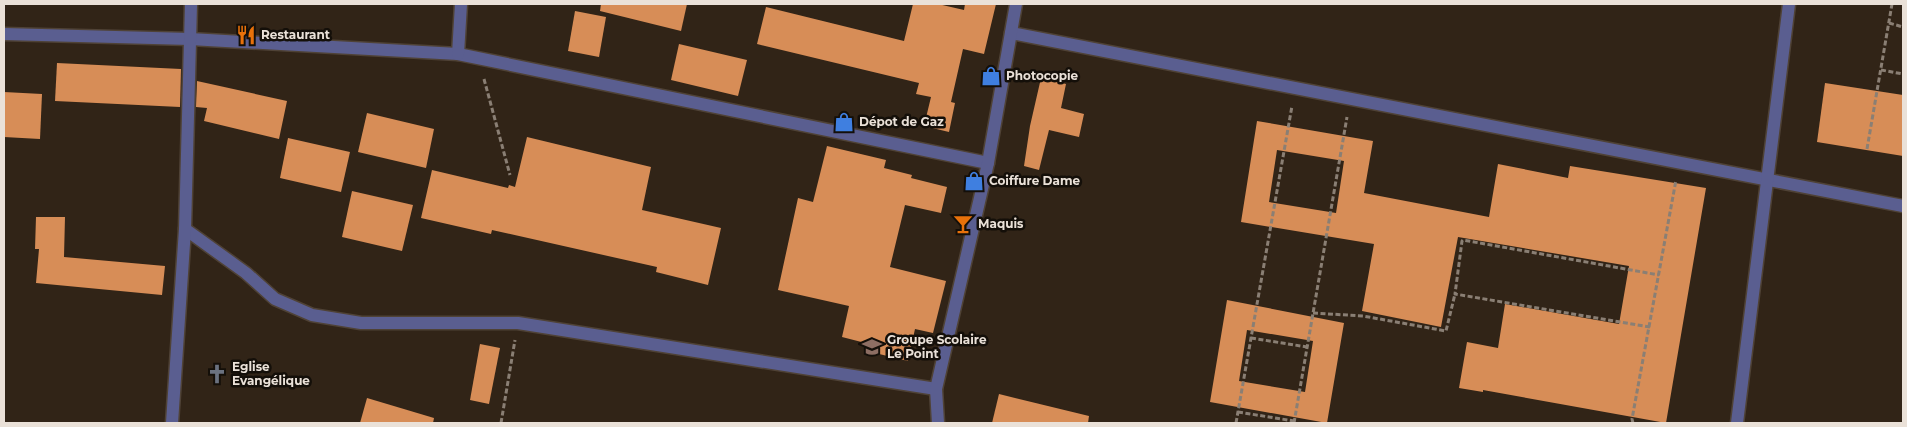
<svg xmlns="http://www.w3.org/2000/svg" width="1907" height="427" viewBox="0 0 1907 427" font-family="Montserrat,sans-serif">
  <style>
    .building { fill: #d78d57; fill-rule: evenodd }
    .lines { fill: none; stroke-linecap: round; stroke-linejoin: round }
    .lane-casing { stroke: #4f4236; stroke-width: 15 }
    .street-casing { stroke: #4f4236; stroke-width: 15 }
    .path { stroke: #8a7f74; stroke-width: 3; stroke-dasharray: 5 2.5; stroke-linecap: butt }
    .lane { stroke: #5a5e90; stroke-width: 12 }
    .street { stroke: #5a5e90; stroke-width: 12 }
    .labels { text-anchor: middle; stroke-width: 5; stroke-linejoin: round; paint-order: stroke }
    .poi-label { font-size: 12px; font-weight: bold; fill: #eae1d8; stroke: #140f09; text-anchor: start }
  </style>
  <rect width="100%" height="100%" fill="#312417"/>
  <g class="building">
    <polygon points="601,4 687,4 681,31 600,11"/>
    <polygon points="913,4 938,4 964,10 965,4 996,4 984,54 963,49 951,102 955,103 949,132 924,126 931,97 916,94 919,83 757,44 766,7 904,41"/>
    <polygon points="575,11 606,17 599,57 568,51"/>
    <polygon points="679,44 747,60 738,96 671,80"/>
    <polygon points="57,63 181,69 180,107 55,101"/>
    <polygon points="1041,78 1066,84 1061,108 1084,114 1079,137 1049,130 1039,170 1024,166 1030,126"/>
    <polygon points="197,81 287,101 279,139 204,121 207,108 196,107"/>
    <polygon points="1825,83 1903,95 1903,156 1817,142"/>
    <polygon points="4,92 42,94 40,139 4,137"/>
    <polygon points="367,113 434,129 426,168 358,152"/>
    <path d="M 1257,121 L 1373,141 L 1364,193 L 1489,217 L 1498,164 L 1568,178 L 1570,166 L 1706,188 L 1666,423 L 1483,390 L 1483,392 L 1459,388 L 1467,342 L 1498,348 L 1505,304 L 1619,324 L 1629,266 L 1458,237 L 1441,327 L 1362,311 L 1374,244 L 1241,222 ZM 1277,150 L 1344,161 L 1336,213 L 1269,202 Z"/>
    <polygon points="527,137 651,167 642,210 721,228 708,285 656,272 657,267 492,230 491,234 421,218 432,170 508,188 509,185 515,187"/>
    <polygon points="288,138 350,152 341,192 280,178"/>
    <polygon points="827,146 886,160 884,168 912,175 911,178 947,187 941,213 905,205 890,267 946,281 933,333 915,329 908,361 875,353 877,346 842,337 849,306 778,290 798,198 813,202"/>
    <polygon points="352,191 413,205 402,251 342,237"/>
    <polygon points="36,217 65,217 64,257 165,266 162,295 36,283 39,249 35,249"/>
    <path d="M 1227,300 L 1344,323 L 1327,423 L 1210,402 ZM 1247,330 L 1313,341 L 1305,392 L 1239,381 Z"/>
    <polygon points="480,344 500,348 489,404 470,400"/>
    <polygon points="999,394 1089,416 1088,423 992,423"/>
    <polygon points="367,398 434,418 433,423 360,423"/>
  </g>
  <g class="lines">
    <defs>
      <g id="lane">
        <polyline points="1011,33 1903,206"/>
        <polyline points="1737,423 1789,4"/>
      </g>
      <g id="street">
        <polyline points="4,34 190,39 458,54 988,163"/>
        <polyline points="458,54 461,4"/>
        <polyline points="185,229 246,273 275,299 312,315 361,323 518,323 936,389"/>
        <polyline points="172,423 185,229 191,4"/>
        <polyline points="938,423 936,389 988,163 1016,4"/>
      </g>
    </defs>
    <use href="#lane" class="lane-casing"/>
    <use href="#street" class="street-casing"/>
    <g class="path">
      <polyline points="1889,23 1903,27"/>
      <polyline points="1881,70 1903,74"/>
      <polyline points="484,79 510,175"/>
      <polyline points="1867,149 1892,4"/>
      <polyline points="1313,313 1363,316 1446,331 1455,294"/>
      <polyline points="1650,327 1455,294 1462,241 1463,240 1659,275"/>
      <polyline points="1251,338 1307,347"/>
      <polyline points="1238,412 1294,421"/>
      <polyline points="501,423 515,340"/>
      <polyline points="1236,423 1292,106"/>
      <polyline points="1294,423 1347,117"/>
      <polyline points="1633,423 1632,419 1676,180"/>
    </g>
    <use href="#lane" class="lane"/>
    <use href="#street" class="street"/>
  </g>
  <defs>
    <symbol id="restaurant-bare" viewBox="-9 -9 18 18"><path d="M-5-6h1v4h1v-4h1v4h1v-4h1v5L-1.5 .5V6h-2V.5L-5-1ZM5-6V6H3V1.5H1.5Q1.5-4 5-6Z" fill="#e8710a" stroke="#140f09" stroke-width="2.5" paint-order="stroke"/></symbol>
    <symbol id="shop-bare" viewBox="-9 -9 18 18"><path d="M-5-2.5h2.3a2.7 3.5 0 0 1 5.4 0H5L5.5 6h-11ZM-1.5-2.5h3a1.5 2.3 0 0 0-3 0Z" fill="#3f7fe0" stroke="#140f09" stroke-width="2.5" paint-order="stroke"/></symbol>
    <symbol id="bar-bare" viewBox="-9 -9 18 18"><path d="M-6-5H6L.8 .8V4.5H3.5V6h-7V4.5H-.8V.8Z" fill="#e8710a" stroke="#140f09" stroke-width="2.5" paint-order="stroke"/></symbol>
    <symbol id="school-bare" viewBox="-9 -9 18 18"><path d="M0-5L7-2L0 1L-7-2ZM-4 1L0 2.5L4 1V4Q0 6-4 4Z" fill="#8d6e63" stroke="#140f09" stroke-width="2.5" paint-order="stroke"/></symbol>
    <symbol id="church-bare" viewBox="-9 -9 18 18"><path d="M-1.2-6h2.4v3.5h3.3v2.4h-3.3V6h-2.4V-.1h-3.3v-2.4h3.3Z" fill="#6b7280" stroke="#140f09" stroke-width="2.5" paint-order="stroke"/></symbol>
  </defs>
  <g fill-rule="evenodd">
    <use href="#restaurant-bare" x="232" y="21" width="28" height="28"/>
    <use href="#shop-bare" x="977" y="62" width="28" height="28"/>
    <use href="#shop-bare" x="830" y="108" width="28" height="28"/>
    <use href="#shop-bare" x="960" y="167" width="28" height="28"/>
    <use href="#bar-bare" x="949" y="210" width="28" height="28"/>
    <use href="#school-bare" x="858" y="333" width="28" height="28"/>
    <use href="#church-bare" x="203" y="360" width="28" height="28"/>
  </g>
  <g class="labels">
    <g class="poi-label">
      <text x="261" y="39">Restaurant</text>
      <text x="1006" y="80">Photocopie</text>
      <text x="859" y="126">Dépot de Gaz</text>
      <text x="989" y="185">Coiffure Dame</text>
      <text x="978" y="228">Maquis</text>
      <text x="887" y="344">Groupe Scolaire<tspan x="887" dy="14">Le Point</tspan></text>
      <text x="232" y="371">Eglise<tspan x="232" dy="14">Evangélique</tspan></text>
    </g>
  </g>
  <rect width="1907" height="427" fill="none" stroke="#eae1d8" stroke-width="10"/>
</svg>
